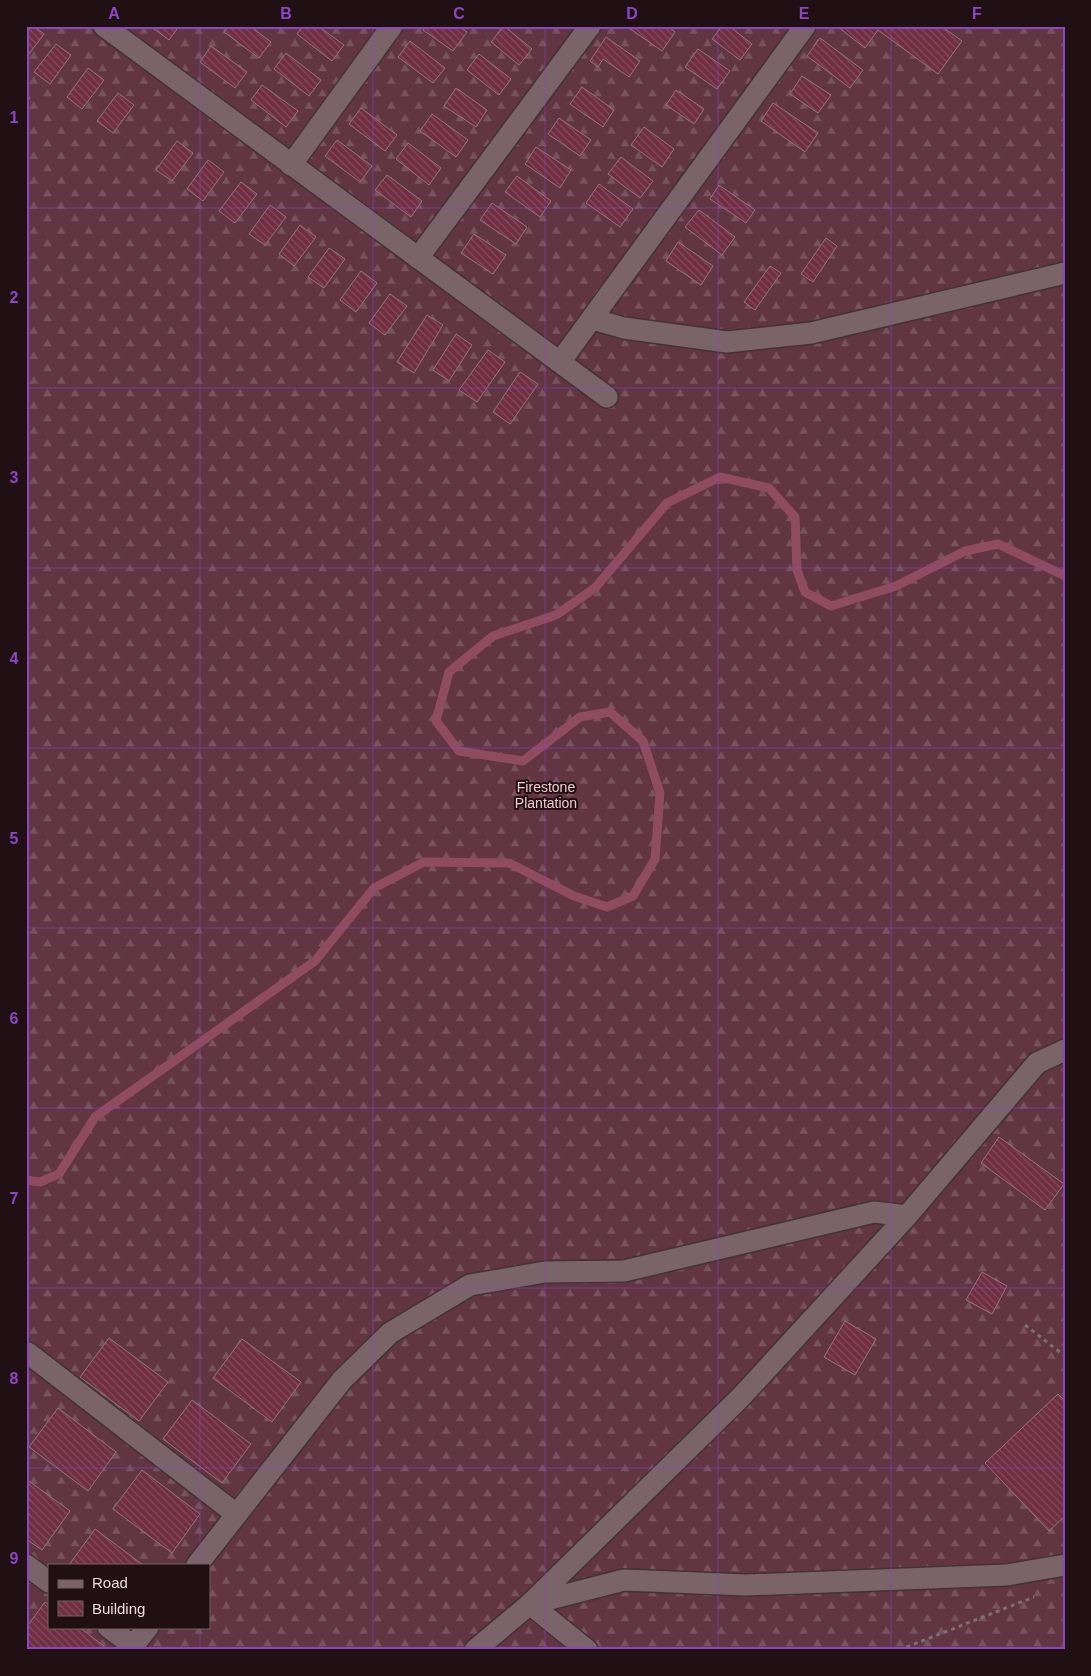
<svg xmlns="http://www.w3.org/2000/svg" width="1091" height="1676" viewBox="0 0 1091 1676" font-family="Arial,sans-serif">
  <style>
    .forest { fill: url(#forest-firs); fill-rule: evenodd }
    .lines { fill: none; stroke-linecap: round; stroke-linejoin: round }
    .stream { stroke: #904c5f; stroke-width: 9 }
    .building { fill: url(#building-back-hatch); stroke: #8f787d }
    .minor-casing { stroke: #413336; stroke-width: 24 }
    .path { stroke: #7e6e71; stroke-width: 3; stroke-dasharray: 4 4; stroke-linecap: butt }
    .minor { stroke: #7b6469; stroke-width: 21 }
    .grid { fill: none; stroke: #8c46c4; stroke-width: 1; stroke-opacity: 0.55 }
    .labels { text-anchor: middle; stroke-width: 4; stroke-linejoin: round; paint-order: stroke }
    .park-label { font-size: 14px; fill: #f4cad3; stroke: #200f13 }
    .neatline { fill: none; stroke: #8c46c4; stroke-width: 2 }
    .grid-label { font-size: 16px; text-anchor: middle; font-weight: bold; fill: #8c46c4 }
  </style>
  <defs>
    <pattern id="forest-firs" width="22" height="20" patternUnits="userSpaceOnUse" patternTransform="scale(1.25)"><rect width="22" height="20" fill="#613541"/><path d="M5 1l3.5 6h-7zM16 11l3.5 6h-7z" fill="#78525c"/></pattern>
    <pattern id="building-back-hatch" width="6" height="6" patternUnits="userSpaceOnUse" patternTransform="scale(1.25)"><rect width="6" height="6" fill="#6f2e42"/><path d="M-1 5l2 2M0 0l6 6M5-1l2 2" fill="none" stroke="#844c5d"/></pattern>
  </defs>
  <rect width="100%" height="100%" fill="#2a181c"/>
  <path class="forest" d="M 26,26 L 1065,26 L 1065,1650 L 26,1650 ZM 49,1565 L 209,1565 L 209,1627 L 49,1627 Z"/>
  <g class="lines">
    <polyline class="stream" points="26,1180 40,1182 59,1174 95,1117 315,961 374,888 424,862 509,863 574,896 607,907 633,896 655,859 660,793 643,741 610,712 580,717 523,761 459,751 436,721 449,672 493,636 556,615 595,588 667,503 720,477 769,488 795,517 797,570 805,592 831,606 896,586 965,551 998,544 1065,576"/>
  </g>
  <g class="building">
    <polygon points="26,26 33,26 44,34 26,58"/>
    <polygon points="150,26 179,26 169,40"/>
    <polygon points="228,26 250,26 271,42 259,58 224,32"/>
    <polygon points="303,26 318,26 344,45 332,61 297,34"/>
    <polygon points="425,26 458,26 467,32 453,51 423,30"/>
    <polygon points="504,26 532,49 519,65 491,42"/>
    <polygon points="626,26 667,26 675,32 662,51"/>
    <polygon points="722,26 729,26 752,44 740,60 712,39"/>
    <polygon points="838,26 941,26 962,41 938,74 878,30 865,48 838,27"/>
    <polygon points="606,37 640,61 629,77 603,59 598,67 590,61"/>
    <polygon points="820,38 863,70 850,88 807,56"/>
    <polygon points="410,41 445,68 433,83 398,57"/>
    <polygon points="56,44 71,55 50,84 34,72"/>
    <polygon points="211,46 247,72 235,88 200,62"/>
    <polygon points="698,49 730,71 717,89 685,67"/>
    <polygon points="286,53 321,80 309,96 274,69"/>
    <polygon points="479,54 511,79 499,95 467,70"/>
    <polygon points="88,68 104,80 82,109 67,97"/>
    <polygon points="802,76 831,95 818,113 790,94"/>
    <polygon points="262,85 298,111 286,127 251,100"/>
    <polygon points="582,87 614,110 603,127 570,104"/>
    <polygon points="456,88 487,110 476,127 444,106"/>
    <polygon points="676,90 704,109 694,124 666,105"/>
    <polygon points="118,93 134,105 113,133 97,121"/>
    <polygon points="773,103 818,133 805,152 761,121"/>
    <polygon points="361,108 397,135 385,151 349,124"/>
    <polygon points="432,114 468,140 456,157 420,131"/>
    <polygon points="559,118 591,140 580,156 548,134"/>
    <polygon points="644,127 674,149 662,167 631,145"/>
    <polygon points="337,140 372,166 360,182 325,156"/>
    <polygon points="177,141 193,153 172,181 156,170"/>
    <polygon points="408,143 441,168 429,185 396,159"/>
    <polygon points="536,147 571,170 560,188 525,164"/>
    <polygon points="621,157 653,181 640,198 608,174"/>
    <polygon points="208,160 224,172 203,201 187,189"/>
    <polygon points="387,175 422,201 411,217 375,190"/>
    <polygon points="517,176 551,201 540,217 505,192"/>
    <polygon points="241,182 257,194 235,223 219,211"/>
    <polygon points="599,184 633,209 620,227 586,203"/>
    <polygon points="719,185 755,210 746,223 710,199"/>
    <polygon points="492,203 527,227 516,244 480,220"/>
    <polygon points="270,205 286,217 265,245 249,234"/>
    <polygon points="699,210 735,237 722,255 685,227"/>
    <polygon points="300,225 316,237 294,266 279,254"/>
    <polygon points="474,234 506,255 493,274 461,253"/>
    <polygon points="826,238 837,246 813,282 801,274"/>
    <polygon points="678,242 713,266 701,285 666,261"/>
    <polygon points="329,248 345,259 324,288 308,277"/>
    <polygon points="770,266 781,273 755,310 744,302"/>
    <polygon points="361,271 377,283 356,312 340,300"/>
    <polygon points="390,294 407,306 385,335 369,323"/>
    <polygon points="427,315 443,325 414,373 397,362"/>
    <polygon points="456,334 472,345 449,381 433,370"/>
    <polygon points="488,350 505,362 477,402 459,390"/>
    <polygon points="520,372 538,384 510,424 493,412"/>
    <polygon points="999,1137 1064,1184 1045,1210 981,1163"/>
    <polygon points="982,1272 1007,1286 992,1314 966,1300"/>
    <polygon points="845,1321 876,1339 855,1375 824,1357"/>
    <polygon points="109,1338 168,1382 139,1421 80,1377"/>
    <polygon points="242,1339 301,1382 272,1422 213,1378"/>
    <polygon points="1058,1394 1065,1401 1065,1516 1049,1531 985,1463"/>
    <polygon points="192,1400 251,1444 222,1483 163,1439"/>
    <polygon points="58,1408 116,1452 88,1491 29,1447"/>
    <polygon points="142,1470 200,1514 172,1553 113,1509"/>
    <polygon points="26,1479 70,1511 42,1550 26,1539"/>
    <polygon points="95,1529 143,1565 69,1565"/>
    <polygon points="45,1602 49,1605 49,1627 79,1627 104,1646 102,1650 28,1650 26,1648 26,1628"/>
  </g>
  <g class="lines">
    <defs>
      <g id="minor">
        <polyline points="104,26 607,397"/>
        <polyline points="291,165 392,26"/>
        <polyline points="418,258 590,26"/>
        <polyline points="592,319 624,328 727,342 811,333 1065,273"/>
        <polyline points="560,362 805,26"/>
        <polyline points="28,1353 236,1514"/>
        <polyline points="26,1565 49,1582"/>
        <polyline points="197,1565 342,1380 390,1333 470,1285 545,1272 624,1271 874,1212 907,1216"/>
        <polyline points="530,1604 624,1580 746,1585 1007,1575 1065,1565"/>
        <polyline points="530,1604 587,1650"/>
        <polyline points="108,1627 133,1646"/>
        <polyline points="130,1650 148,1627"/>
        <polyline points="475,1650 530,1604 741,1397 907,1216 1037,1063 1065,1050"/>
      </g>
    </defs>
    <use href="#minor" class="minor-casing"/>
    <g class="path">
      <polyline points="26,99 31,97"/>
      <polyline points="1025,1325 1065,1356"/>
      <polyline points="899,1650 1034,1597"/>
    </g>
    <use href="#minor" class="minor"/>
  </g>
  <path class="grid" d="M 200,26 L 200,1565M 373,26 L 373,1650M 545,26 L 545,1650M 718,26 L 718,1650M 891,26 L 891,1650M 26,208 L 1065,208M 26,388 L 1065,388M 26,568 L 1065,568M 26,748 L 1065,748M 26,928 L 1065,928M 26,1108 L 1065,1108M 26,1288 L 1065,1288M 26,1468 L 1065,1468M 200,1627 L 200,1650"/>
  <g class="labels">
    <g class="park-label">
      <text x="546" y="792">Firestone<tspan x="546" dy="16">Plantation</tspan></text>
    </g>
  </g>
  <rect width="1091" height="1676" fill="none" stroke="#200f13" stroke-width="55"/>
  <rect x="48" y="1564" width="162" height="65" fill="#200f13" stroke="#706164"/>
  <rect x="58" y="1580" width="25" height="8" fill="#7b6469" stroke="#706164"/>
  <text x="92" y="1588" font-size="15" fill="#e9dbde">Road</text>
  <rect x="58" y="1601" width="25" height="15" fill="url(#building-back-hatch)" stroke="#706164"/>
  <text x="92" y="1614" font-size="15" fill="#e9dbde">Building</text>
  <rect x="28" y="28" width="1036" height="1620" class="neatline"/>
  <g class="grid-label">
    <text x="114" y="19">A</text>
    <text x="286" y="19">B</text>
    <text x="459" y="19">C</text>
    <text x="632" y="19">D</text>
    <text x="804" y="19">E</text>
    <text x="977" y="19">F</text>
    <text x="14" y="123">1</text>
    <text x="14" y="303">2</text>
    <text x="14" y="483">3</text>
    <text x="14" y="664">4</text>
    <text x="14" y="844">5</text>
    <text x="14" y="1024">6</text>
    <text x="14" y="1204">7</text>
    <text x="14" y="1384">8</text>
    <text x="14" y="1564">9</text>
  </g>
</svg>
